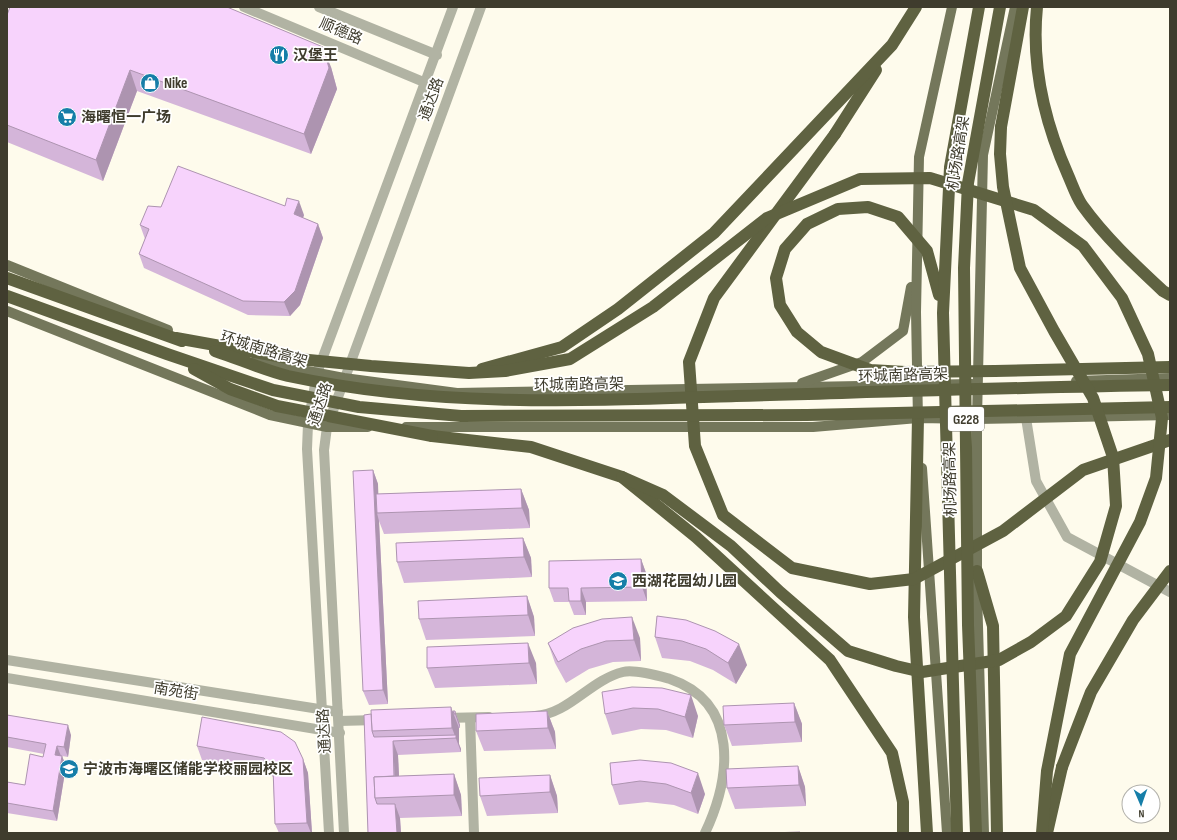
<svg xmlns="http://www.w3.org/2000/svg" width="1177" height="840" viewBox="0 0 1177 840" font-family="'Sofia Sans Condensed','Noto Sans SC',sans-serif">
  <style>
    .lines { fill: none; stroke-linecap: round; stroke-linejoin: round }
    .minor { stroke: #b1b3a3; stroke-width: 10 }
    .major { stroke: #74775b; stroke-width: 10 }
    .highway { stroke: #5f6241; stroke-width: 12 }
    .highway-bridge { stroke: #5f6241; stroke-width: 12 }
    .wall { fill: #d4b5d9 }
    .shaded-wall { fill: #ad94b0 }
    .building { fill: #f7d3fc; stroke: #ad94b0 }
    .labels { text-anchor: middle; stroke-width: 3.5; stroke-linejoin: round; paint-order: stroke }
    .shield { fill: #fff; stroke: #79766c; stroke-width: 1 }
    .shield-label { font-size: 14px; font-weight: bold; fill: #3f3c2d }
    .street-label { font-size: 15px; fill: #3f3c2d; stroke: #fff }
    .poi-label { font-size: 15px; font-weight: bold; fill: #3f3c2d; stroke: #fff; text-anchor: start }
  </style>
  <rect width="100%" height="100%" fill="#fefbec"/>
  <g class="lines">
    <g class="minor">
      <polyline points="244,7 426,83"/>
      <polyline points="319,7 437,55"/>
      <polyline points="1026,418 1036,481 1067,537 1170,592"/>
      <polyline points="7,660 338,712"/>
      <polyline points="7,678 340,733"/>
      <path d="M 535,716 C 569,714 590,680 623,672 C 635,669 659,676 670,679 C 740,703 731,778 705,833"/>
      <polyline points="445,718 489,717"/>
      <polyline points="470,718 474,833"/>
      <polyline points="339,721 377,720"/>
      <polyline points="329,833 307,449 308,424 317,373 453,7"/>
      <polyline points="344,833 324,450 327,427 481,7"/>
    </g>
    <g class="major">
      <polyline points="7,265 168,330"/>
      <polyline points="7,311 270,415 327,427 368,427"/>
      <polyline points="255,361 344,378 457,393 972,384"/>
      <polyline points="1076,381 1170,378"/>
      <polyline points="802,383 862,362 903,331 911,287"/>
      <polyline points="918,420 916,312 919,157 952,7"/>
      <polyline points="406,427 813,427 918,418 977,419 1170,415"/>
      <polyline points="922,468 947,833"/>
      <polyline points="984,833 977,592 977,419 983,155 1015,7"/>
    </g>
    <g class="highway">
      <path d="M 1037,7 C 1031,66 1044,121 1068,175 C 1072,184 1076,196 1082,205 C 1105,237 1134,264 1163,291 L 1170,295"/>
      <polyline points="1001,127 1023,7"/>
      <polyline points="835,134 876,70"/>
      <polyline points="482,369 562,347 618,309 714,233 892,45 916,7"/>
      <polyline points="918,418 914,617 927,833"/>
      <polyline points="432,436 531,447 622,477 696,537 830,660 892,753 903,802 903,833"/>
      <polyline points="977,571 993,626 997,833"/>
      <polyline points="1047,833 1062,767"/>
    </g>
    <g class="highway-bridge">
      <polyline points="835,134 714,298 689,362 695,446 723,515 792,568 870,584 914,579 1003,531 1083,470 1170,440"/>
      <polyline points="7,278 182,341"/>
      <polyline points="939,295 927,251 898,217 868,207 838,209 807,224 785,249 776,278 780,305 797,332 821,352 870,370 905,372 995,371 1170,367"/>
      <polyline points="7,296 167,354 273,390 359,407 461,416 807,415 1170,407"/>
      <polyline points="176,338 288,358 371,366 469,373 505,371 570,359 653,307 767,218 860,179 930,178 1034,210 1083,246 1122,298 1148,354 1162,418 1156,478 1140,522 1070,654 1047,771 1042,833"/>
      <path d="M 215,351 C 239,359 264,370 288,376 C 438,408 584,401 736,396 C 880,392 1025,387 1170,385"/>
      <polyline points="194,369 230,389 277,406 432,436"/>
      <polyline points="622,477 663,495 731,546 780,592 848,651 896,666 922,672 999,660 1031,642 1066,616 1100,562 1116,506 1113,457 1093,398 1054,331 1020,268 1003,187 1000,154 1001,127"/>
      <polyline points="1062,767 1091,692 1133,620 1170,571"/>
      <polyline points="957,833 943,313 950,167 979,7"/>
      <polyline points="976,833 968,625 964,268 968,183 1000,7"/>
    </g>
  </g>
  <g class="wall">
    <polygon points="7,15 331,67 337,89 311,154 137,91 103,181 7,142"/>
    <polygon points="304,215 303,218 318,224 323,238 300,305 290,316 248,315 144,268 139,254 145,239 140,225"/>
    <polygon points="373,470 378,484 378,494 521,489 529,510 530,528 384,534 379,521 388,704 369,705 363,691"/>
    <polygon points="523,538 531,558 532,577 404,583 397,562"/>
    <polygon points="641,559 646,573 647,601 586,602 586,615 574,615 569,602 554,602 549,588"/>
    <polygon points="527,596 534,617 535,636 426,640 419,619"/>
    <polygon points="657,616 747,665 736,684 713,670 690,661 662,658 655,637"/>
    <polygon points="640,638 641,661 613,662 589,669 566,683 555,663 548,643"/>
    <polygon points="427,647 536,663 537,684 435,688 427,668"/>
    <polygon points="632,687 698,716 693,738 666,730 641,729 612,735 605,714"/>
    <polygon points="794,703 802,724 802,742 732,746 724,725"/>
    <polygon points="455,711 460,725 460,728 459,728 459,744 461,749 461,752 398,755 399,776 454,774 461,795 462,816 400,818 401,833 368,833 364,715"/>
    <polygon points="547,711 555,732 556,749 484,751 476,731"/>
    <polygon points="7,715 71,735 68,757 62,756 66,766 57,821 7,813 7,782 25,785 43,757 44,754 7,747"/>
    <polygon points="197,746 303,759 308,773 312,833 279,833 275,824 273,777 269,773 202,760"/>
    <polygon points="610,763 705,794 698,814 674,805 647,802 619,805 612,785"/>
    <polygon points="798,766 805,787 806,806 735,809 727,788"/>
    <polygon points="550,775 557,796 558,813 487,816 480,796"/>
  </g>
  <g class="shaded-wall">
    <polygon points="323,47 331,67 337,89 311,154 304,134"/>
    <polygon points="130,70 137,91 103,181 96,160"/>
    <polygon points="299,201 304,215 299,228 294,214"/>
    <polygon points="318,224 323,238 300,305 290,316 284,302"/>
    <polygon points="373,470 378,484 379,513 377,513 379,521 388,704 383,690"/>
    <polygon points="521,489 529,510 530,528 522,508"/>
    <polygon points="523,538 531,558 532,577 524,557"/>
    <polygon points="641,559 646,573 647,601 642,587"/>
    <polygon points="581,588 586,602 586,615 581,601"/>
    <polygon points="527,596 534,617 535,636 528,615"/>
    <polygon points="632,617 640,638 641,661 634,640"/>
    <polygon points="528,643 536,663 537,684 529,663"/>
    <polygon points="739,644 747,665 736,684 728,663"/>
    <polygon points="691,695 698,716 693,738 685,717"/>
    <polygon points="794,703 802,724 802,742 795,722"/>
    <polygon points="451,707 459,728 459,744 461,749 461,752 452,728"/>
    <polygon points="455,711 460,725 460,728 455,714"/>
    <polygon points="547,711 555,732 556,749 548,728"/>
    <polygon points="68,725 71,735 68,757 64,747"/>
    <polygon points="393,741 398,755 400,797 395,783"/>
    <polygon points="57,746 61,756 55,755"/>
    <polygon points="62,756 66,766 57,821 53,811"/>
    <polygon points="303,759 308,773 312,833 311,833 307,823"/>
    <polygon points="798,766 805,787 806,806 799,785"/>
    <polygon points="698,773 705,794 698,814 691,793"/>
    <polygon points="454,774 461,795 462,816 454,795"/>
    <polygon points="550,775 557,796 558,813 550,792"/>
    <polygon points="395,804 400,818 401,833 397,833"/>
  </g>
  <g class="building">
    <polygon points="10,7 227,7 323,47 329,68 304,134 130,70 96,160 7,125 7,15"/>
    <polygon points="178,166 285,206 287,198 299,201 294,214 318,224 295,291 284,302 243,301 139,254 149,229 140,225 148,206 161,207"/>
    <polygon points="373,470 383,690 363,691 353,471"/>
    <polygon points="521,489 522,508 377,513 376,494"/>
    <polygon points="523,538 524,557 397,562 396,543"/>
    <polygon points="641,559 642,587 581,588 581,601 569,601 568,588 549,588 549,561"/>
    <polygon points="527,596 528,615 419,619 418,601"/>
    <polygon points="657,616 686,620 715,631 739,644 728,663 706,649 682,641 655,637"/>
    <polygon points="632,617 634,640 606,641 581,649 558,662 548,643 573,628 602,619"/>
    <polygon points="528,643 529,663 427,668 427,647"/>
    <polygon points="632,687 662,688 691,695 685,717 658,709 633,708 605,714 602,692"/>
    <polygon points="794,703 795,722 724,725 723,706"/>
    <polygon points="451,707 452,728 372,731 371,710"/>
    <polygon points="453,711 455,711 455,714 454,714"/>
    <polygon points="547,711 548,728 476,731 476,714"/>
    <polygon points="371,714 372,731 374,737 456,735 456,738 393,741 394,776 374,777 375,798 377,804 395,804 397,833 368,833 364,715"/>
    <polygon points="7,715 68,725 64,747 57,746 55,755 62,756 53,811 7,803 7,782 25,785 30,754 43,757 46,744 7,737"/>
    <polygon points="202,717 281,732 295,742 303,759 307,823 275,824 273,768 264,758 197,746"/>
    <polygon points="640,760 671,763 698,773 691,793 666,784 640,781 612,785 610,763"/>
    <polygon points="798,766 799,785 727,788 726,769"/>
    <polygon points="454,774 454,795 375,798 374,777"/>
    <polygon points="550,775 550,792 480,796 479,778"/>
    <polygon points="800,832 800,833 770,833"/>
  </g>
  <defs>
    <symbol id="restaurant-disc" viewBox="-11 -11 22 22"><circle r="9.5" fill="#167ea8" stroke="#fff"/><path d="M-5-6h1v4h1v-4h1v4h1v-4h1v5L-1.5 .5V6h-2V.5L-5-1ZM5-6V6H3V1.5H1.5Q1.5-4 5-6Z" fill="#fff"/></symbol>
    <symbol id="shop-disc" viewBox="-11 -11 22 22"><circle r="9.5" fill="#167ea8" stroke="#fff"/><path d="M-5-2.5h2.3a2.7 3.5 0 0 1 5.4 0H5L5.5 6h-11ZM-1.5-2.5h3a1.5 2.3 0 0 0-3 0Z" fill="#fff"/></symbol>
    <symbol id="supermarket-disc" viewBox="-11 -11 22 22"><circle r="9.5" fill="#167ea8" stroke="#fff"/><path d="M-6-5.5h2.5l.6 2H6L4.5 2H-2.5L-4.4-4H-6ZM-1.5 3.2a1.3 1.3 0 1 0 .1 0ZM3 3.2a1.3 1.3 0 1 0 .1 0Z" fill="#fff"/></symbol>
    <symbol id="school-disc" viewBox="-11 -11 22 22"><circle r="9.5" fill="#167ea8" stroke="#fff"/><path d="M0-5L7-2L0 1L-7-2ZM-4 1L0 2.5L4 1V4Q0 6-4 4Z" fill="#fff"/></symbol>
  </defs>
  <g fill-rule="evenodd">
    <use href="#restaurant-disc" x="268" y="44" width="22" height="22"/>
    <use href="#shop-disc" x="139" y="72" width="22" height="22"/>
    <use href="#supermarket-disc" x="56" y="106" width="22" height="22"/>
    <use href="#school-disc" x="607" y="570" width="22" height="22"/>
    <use href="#school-disc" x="58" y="758" width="22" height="22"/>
  </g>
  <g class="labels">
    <rect class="shield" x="948" y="407" width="36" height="24" rx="3"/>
    <g class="shield-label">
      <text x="966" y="424">G228</text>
    </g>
    <g class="street-label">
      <text transform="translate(341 31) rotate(23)" y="5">顺德路</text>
      <text transform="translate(431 99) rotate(-70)" y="5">通达路</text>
      <text transform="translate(958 153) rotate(-81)" y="5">机场路高架</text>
      <text transform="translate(264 349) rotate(17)" y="5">环城南路高架</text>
      <text transform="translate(903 375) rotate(-2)" y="5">环城南路高架</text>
      <text transform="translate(579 384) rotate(-1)" y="5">环城南路高架</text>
      <text transform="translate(320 404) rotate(-72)" y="5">通达路</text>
      <text transform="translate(950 479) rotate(-91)" y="5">机场路高架</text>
      <text transform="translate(176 691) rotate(9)" y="5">南苑街</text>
      <text transform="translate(324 731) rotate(-93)" y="5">通达路</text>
    </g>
    <g class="poi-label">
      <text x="293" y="60">汉堡王</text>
      <text x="164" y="88">Nike</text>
      <text x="81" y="122">海曙恒一广场</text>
      <text x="632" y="586">西湖花园幼儿园</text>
      <text x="83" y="774">宁波市海曙区储能学校丽园校区</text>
    </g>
  </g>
  <rect width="1177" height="840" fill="none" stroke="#3f3c2d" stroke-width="16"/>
  <g transform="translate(1141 804) rotate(178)"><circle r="19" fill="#ffffff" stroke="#b2b1ab"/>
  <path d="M0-3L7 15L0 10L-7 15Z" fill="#167ea8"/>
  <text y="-6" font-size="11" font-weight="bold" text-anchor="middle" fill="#3f3c2d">N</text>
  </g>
</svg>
